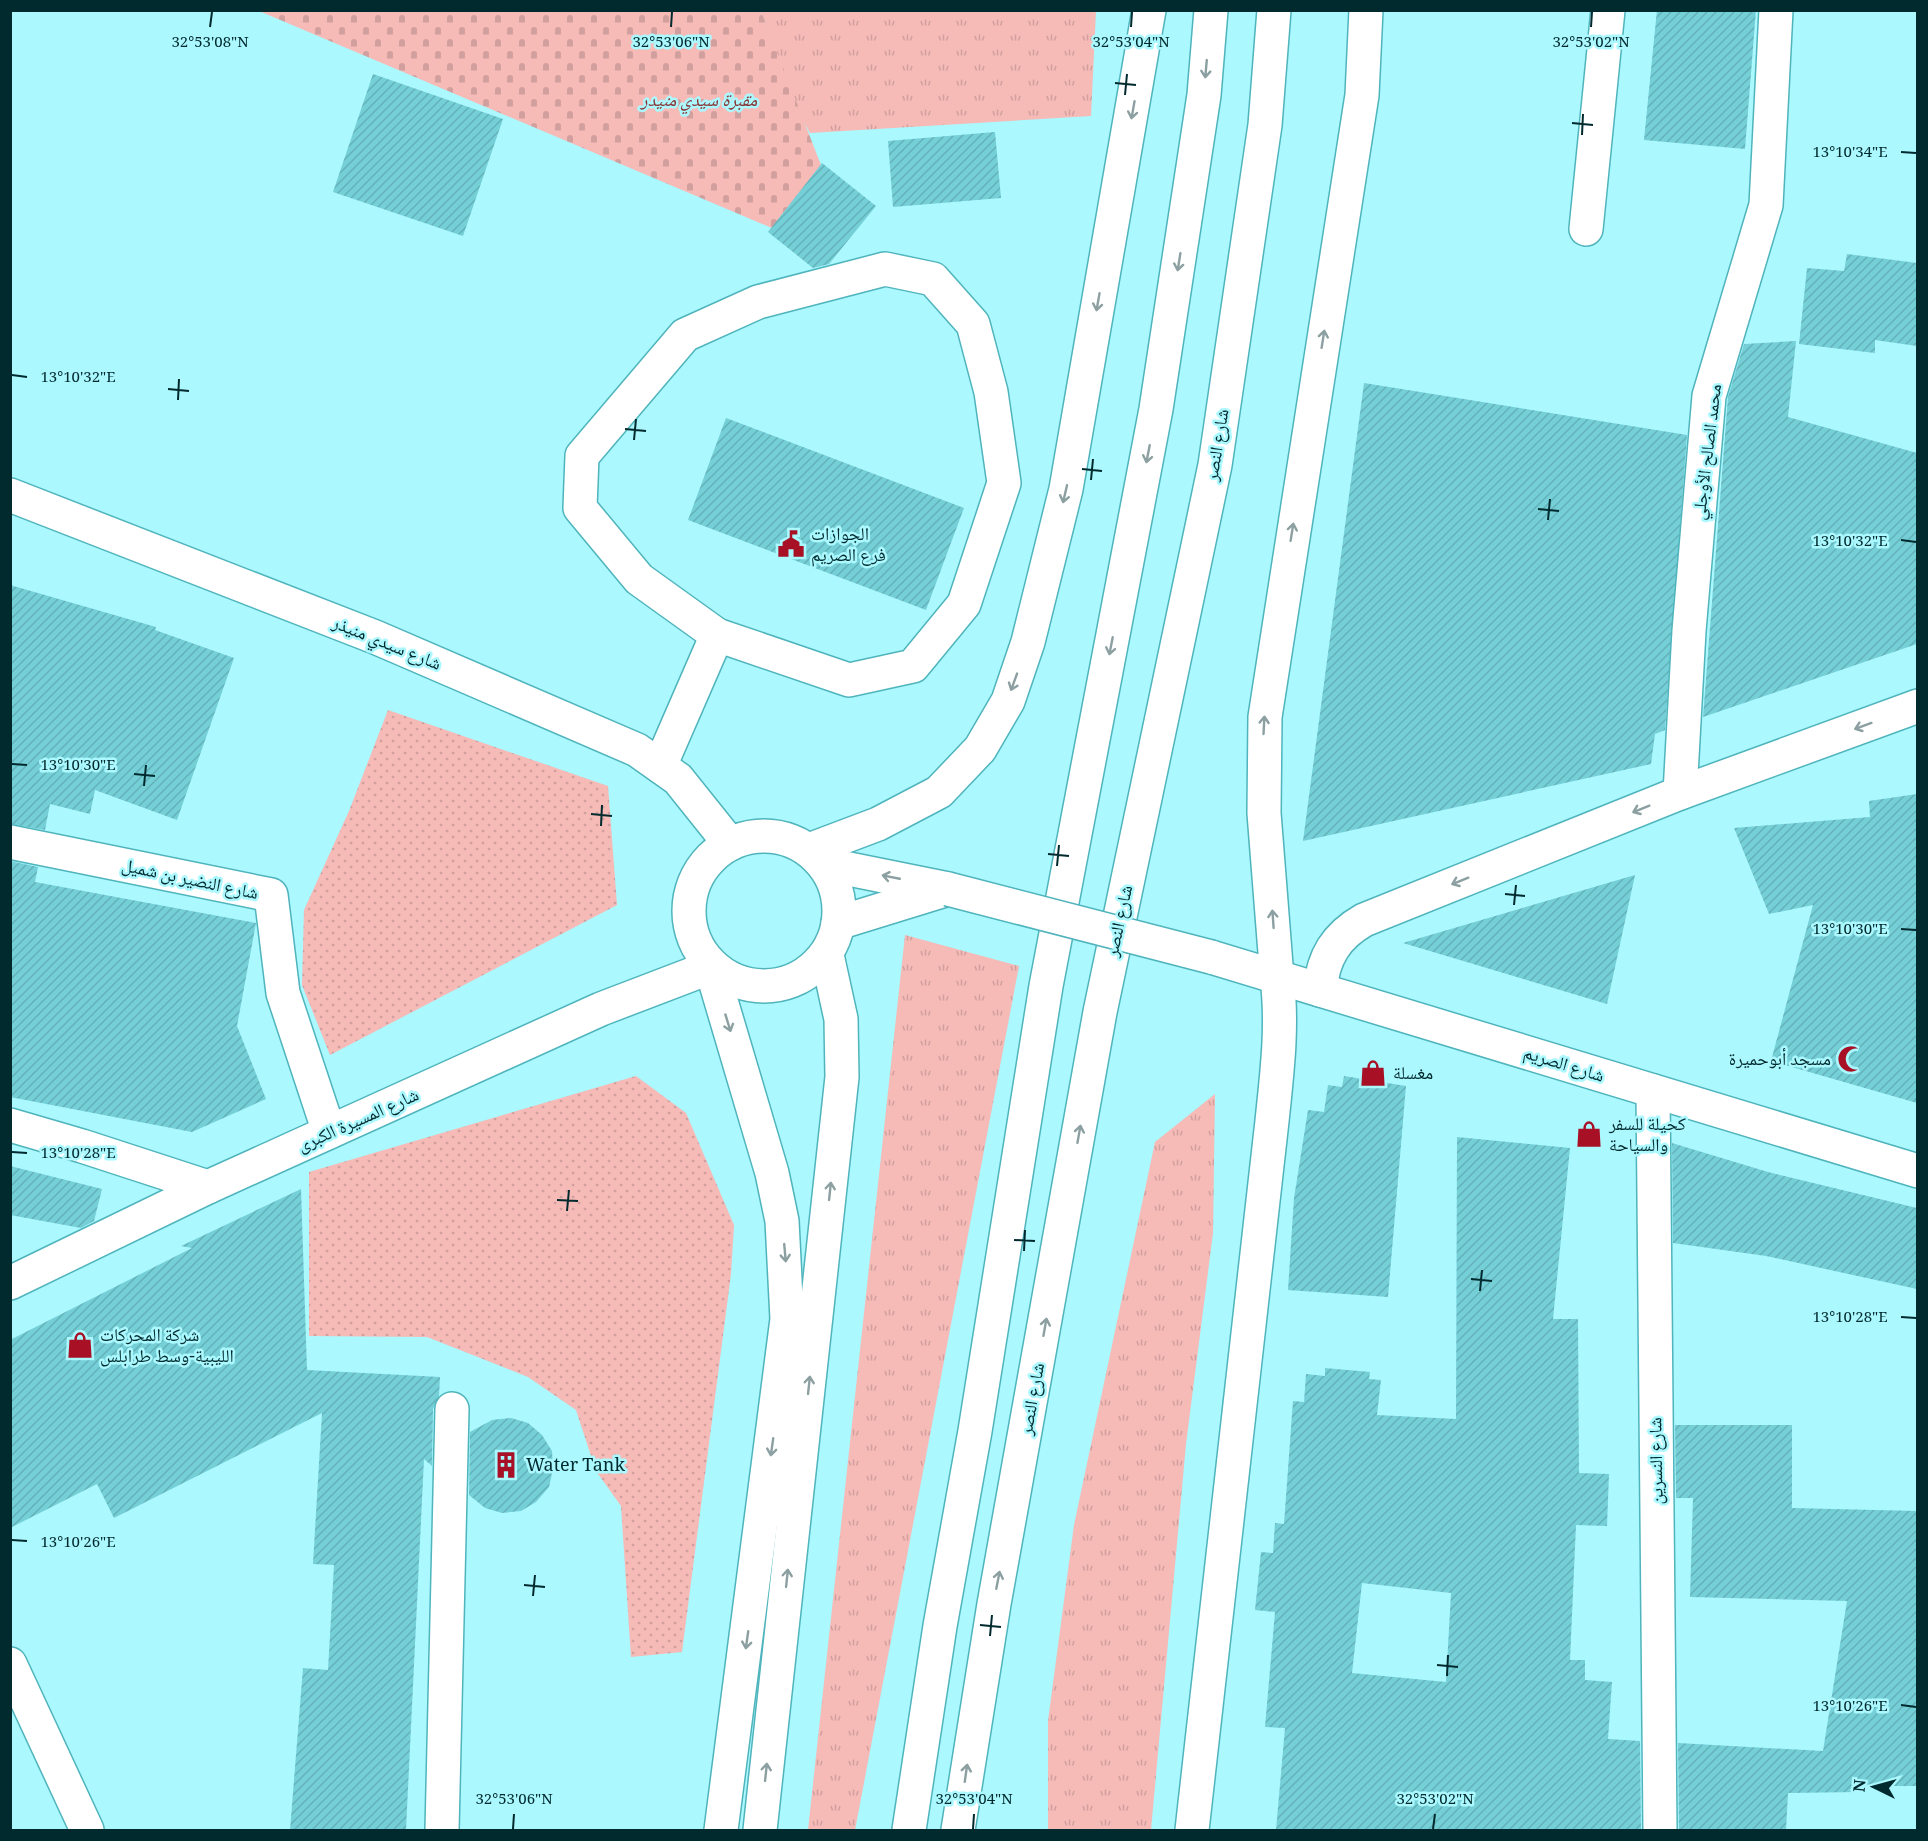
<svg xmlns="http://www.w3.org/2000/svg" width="1928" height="1841" viewBox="0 0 1928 1841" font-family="Georgia,'Noto Naskh Arabic',serif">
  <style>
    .grass { fill: url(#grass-tufts) }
    .cemetery { fill: url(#cemetery-stones) }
    .garden { fill: url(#garden-dots) }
    .building { fill: url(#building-hatch); fill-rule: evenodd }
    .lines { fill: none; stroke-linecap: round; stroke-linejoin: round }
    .minor-casing { stroke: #4fb4bc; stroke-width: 36 }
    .highway-casing { stroke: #4fb4bc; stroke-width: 36 }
    .minor { stroke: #fff; stroke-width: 33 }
    .highway { stroke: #fff; stroke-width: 33 }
    .minor-bridge-casing { stroke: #4fb4bc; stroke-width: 36; stroke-linecap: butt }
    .minor-bridge { stroke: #fff; stroke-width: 33 }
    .oneway { stroke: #8c9fa1 }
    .ticks { fill: none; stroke: #002a2e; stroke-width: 2 }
    .labels { text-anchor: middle; stroke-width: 5; stroke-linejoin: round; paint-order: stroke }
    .park-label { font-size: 18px; font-style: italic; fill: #883334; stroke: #abf8fe }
    .street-label { font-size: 18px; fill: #002a2e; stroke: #abf8fe }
    .poi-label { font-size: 18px; fill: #002a2e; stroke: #abf8fe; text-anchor: start }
    .ticks-label { font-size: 15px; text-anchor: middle; fill: #002a2e; stroke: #abf8fe; stroke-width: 5; stroke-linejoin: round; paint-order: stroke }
  </style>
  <defs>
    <pattern id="grass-tufts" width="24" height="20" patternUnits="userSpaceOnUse" patternTransform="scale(1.5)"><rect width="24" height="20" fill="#f6bab7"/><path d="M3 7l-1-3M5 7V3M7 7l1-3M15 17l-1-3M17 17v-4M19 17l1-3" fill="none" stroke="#d1a09e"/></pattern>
    <pattern id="cemetery-stones" width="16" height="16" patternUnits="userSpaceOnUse" patternTransform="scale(1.5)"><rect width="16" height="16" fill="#f6bab7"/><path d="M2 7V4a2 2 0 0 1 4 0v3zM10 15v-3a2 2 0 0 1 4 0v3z" fill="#d1a09e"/></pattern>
    <pattern id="garden-dots" width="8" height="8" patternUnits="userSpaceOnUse" patternTransform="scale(1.5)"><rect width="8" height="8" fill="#f6bab7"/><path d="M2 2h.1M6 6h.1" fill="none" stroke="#d1a09e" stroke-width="1.8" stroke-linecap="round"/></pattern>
    <pattern id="building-hatch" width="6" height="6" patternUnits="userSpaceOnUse" patternTransform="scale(1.5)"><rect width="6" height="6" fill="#75cfd7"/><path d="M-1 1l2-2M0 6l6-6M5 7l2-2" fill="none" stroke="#63b2b9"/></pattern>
  </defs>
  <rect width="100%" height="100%" fill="#abf8fe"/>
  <g class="grass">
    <polygon points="761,11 1096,11 1091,116 810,133 799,113"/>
    <polygon points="905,935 1019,966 855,1830 808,1830"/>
    <polygon points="1215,1094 1213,1233 1186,1444 1151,1830 1048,1830 1048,1721 1074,1525 1155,1142"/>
  </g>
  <polygon class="cemetery" points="259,11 761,11 828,183 786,234"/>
  <g class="garden">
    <polygon points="388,710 608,786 617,905 330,1055 302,985 304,910 349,811"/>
    <polygon points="636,1076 686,1113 734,1225 731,1274 682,1652 631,1657 621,1506 596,1471 576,1410 528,1377 427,1337 309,1336 309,1172"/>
  </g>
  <g class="building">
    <polygon points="1657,10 1756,10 1745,149 1644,140"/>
    <polygon points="373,74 503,119 463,236 333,192"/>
    <polygon points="995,132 1001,198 893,207 888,141"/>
    <polygon points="822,163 876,206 829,264 813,268 768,232"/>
    <polygon points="1847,254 1917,263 1917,346 1875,340 1875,353 1799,344 1807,268 1844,271"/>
    <polygon points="1796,341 1788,417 1917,453 1917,644 1703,717 1728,397 1744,344"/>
    <polygon points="1364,383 1687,435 1665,730 1655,734 1651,764 1303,841"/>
    <polygon points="726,418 964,508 926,610 688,520"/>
    <polygon points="10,585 156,627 155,630 234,658 177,820 95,790 90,814 50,804 45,830 10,824"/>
    <polygon points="1917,794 1917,1103 1771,1061 1813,905 1769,914 1734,828 1870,817 1869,801"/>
    <polygon points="10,861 38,867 35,882 256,923 237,1026 266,1099 192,1132 10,1097"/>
    <polygon points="1635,875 1607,1004 1403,943"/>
    <polygon points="1344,1076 1406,1086 1388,1297 1288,1290 1294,1198 1308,1110 1324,1112 1328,1085 1342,1087"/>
    <path d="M 1457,1137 L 1570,1148 L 1553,1319 L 1578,1319 L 1579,1473 L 1609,1474 L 1607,1526 L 1576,1525 L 1570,1660 L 1585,1660 L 1585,1680 L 1612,1682 L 1608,1739 L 1640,1741 L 1641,1830 L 1276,1830 L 1285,1728 L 1265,1727 L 1275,1612 L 1255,1610 L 1261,1552 L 1273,1553 L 1275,1523 L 1284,1524 L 1293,1401 L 1304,1402 L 1306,1374 L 1325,1376 L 1325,1368 L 1370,1372 L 1369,1379 L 1381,1380 L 1377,1415 L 1456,1419 ZM 1362,1583 L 1451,1593 L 1446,1682 L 1352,1673 Z"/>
    <polygon points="1672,1143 1768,1172 1917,1208 1917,1289 1766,1256 1673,1243"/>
    <polygon points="10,1166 102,1189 94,1221 81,1228 10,1215"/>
    <polygon points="301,1189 307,1370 440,1377 439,1396 433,1409 432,1466 424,1459 406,1830 290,1830 303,1668 328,1670 334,1565 313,1564 322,1413 114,1518 97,1484 10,1528 10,1340 192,1248 181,1246"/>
    <polygon points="511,1418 528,1423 542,1435 552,1451 553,1469 549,1487 536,1502 521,1511 502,1513 485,1508 469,1495 470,1432 492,1420"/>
    <polygon points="1675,1425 1792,1425 1792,1508 1917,1511 1917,1786 1858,1786 1858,1792 1788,1793 1786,1830 1679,1830 1678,1743 1823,1751 1847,1601 1690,1597 1693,1498 1676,1498"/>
  </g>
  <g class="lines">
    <defs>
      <g id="minor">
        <polyline points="1586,229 1608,10"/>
        <polygon points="885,269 933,279 973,324 991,392 1004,483 964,604 913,666 849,680 717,635 639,579 580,508 582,456 685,335 758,302"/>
        <polyline points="10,495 375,637 637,750 678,779 730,844"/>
        <polyline points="660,766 717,635"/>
        <polyline points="1680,793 1689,631 1709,396 1766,205 1776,10"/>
        <circle cx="764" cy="911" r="75"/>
        <polyline points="10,842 271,895 283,993 329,1132"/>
        <polyline points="824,864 948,889"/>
        <polyline points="838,923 945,890"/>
        <polyline points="1211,957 1918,1171"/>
        <path d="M 1320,990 C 1323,957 1336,936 1364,920 L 1680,793 L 1918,706"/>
        <polyline points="1653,1091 1660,1830"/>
        <polyline points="10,1125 82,1146 208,1187"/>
        <polyline points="10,1283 208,1187 601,1009 711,967 772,1173 782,1221 787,1319 721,1830"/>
        <polyline points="10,1664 87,1830"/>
        <polyline points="442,1830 452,1409"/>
        <polyline points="760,1830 842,1077 841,1019 827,955"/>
        <path d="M 1192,1830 L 1272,1121 C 1277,1073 1283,1026 1277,978"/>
      </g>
      <g id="highway">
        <polyline points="809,850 878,824 939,792 980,749 1008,701 1028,642 1066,489 1149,10"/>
        <polyline points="1277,978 1264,813 1265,717 1362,95 1366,10"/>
        <polyline points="909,1830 940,1626 975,1431 1046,986 1156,409 1204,95 1211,10"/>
        <polyline points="958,1830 994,1604 1100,1012 1215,465 1265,125 1274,10"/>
      </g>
    </defs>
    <use href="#minor" class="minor-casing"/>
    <use href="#highway" class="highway-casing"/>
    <use href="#minor" class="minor"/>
    <use href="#highway" class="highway"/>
    <defs>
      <polyline id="minor-bridge" points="948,889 1211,957"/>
    </defs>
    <use href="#minor-bridge" class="minor-bridge-casing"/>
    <use href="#minor-bridge" class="minor-bridge"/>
  </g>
  <defs><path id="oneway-shaft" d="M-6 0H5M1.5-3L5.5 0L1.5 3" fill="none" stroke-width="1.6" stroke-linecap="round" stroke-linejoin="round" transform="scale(1.5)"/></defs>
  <g class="oneway">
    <use href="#oneway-shaft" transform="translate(1206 69) rotate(95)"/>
    <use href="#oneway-shaft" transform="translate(1133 110) rotate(100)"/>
    <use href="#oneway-shaft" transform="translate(1179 262) rotate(99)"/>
    <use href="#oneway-shaft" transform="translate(1098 302) rotate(100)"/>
    <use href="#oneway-shaft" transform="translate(1323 339) rotate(-81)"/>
    <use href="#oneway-shaft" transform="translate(1148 454) rotate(101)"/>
    <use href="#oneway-shaft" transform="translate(1065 494) rotate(103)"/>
    <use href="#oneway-shaft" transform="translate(1292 532) rotate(-81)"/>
    <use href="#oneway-shaft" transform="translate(1111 646) rotate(101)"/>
    <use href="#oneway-shaft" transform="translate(1014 682) rotate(110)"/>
    <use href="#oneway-shaft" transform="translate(1264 725) rotate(-87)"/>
    <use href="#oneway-shaft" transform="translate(1863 726) rotate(160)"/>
    <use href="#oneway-shaft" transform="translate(1641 809) rotate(158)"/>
    <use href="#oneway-shaft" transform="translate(891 877) rotate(-169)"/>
    <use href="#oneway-shaft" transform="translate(1460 881) rotate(158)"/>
    <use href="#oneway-shaft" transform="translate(1273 919) rotate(-94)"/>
    <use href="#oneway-shaft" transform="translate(728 1023) rotate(73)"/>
    <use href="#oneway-shaft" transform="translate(1079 1134) rotate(-80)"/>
    <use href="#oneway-shaft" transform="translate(830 1191) rotate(-84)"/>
    <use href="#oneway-shaft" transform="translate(785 1253) rotate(85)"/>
    <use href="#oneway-shaft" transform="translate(1045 1327) rotate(-80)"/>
    <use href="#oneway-shaft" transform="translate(809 1385) rotate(-84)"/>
    <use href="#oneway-shaft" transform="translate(772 1447) rotate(98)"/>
    <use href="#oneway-shaft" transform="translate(787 1578) rotate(-84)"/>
    <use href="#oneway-shaft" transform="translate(998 1580) rotate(-79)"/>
    <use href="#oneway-shaft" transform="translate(747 1640) rotate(98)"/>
    <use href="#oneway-shaft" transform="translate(766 1772) rotate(-84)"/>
    <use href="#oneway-shaft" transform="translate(966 1773) rotate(-82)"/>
  </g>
  <path class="ticks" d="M 210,27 L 212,12M 671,27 L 672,12M 1131,27 L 1132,12M 1591,27 L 1592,12M 1115,83 L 1136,85M 1125,95 L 1127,74M 1572,123 L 1593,125M 1582,135 L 1583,114M 1901,152 L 1916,153M 12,375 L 27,377M 168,389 L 189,391M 178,400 L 179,379M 625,429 L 646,431M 634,440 L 636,419M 1082,469 L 1102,471M 1091,480 L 1093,459M 1538,509 L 1559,511M 1548,520 L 1550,499M 1901,540 L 1916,542M 12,764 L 27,765M 134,774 L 155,776M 144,786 L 146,765M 591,814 L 612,816M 601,826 L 602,805M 1048,854 L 1069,856M 1057,866 L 1059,845M 1505,894 L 1525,896M 1514,905 L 1516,885M 1901,929 L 1916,930M 12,1152 L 27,1153M 557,1200 L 578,1201M 567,1211 L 569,1190M 1014,1240 L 1035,1241M 1024,1251 L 1025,1230M 1471,1279 L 1492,1281M 1480,1291 L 1482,1270M 1901,1317 L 1916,1318M 12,1540 L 27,1541M 524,1585 L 545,1587M 533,1596 L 535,1575M 980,1625 L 1001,1627M 990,1636 L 992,1615M 1437,1665 L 1458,1667M 1447,1676 L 1448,1655M 1901,1705 L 1916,1707M 513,1829 L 514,1814M 973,1829 L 974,1814M 1433,1829 L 1435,1814"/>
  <defs>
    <symbol id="civic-bare" viewBox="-9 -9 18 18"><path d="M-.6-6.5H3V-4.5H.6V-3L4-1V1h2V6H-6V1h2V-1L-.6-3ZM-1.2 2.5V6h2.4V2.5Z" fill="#a81026" stroke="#abf8fe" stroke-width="2.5" paint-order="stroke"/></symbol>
    <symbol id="mosque-bare" viewBox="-9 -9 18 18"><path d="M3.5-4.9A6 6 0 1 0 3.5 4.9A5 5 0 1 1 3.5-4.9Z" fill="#a81026" stroke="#abf8fe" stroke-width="2.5" paint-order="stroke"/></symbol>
    <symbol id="shop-bare" viewBox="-9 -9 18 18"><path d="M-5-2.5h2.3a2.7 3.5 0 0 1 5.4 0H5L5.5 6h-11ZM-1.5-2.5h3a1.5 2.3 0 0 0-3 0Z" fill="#a81026" stroke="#abf8fe" stroke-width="2.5" paint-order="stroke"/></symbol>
    <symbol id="building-bare" viewBox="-9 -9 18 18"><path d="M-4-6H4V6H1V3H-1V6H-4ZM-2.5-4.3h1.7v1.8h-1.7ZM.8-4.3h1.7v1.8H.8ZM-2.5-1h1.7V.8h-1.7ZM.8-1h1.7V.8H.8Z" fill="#a81026" stroke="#abf8fe" stroke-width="2.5" paint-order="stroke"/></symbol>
  </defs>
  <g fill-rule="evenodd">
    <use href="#civic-bare" x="772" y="525" width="38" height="38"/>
    <use href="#mosque-bare" x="1832" y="1040" width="38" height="38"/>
    <use href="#shop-bare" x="1354" y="1054" width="38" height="38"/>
    <use href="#shop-bare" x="1570" y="1115" width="38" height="38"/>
    <use href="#shop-bare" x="61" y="1326" width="38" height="38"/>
    <use href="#building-bare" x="487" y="1446" width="38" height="38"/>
  </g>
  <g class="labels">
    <g class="park-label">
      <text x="699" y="106">مقبرة سيدي منيدر</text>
    </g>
    <g class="street-label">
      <text transform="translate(1217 445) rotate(-81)" y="6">شارع النصر</text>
      <text transform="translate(1707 452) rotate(-83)" y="6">محمد الصالح الأوجلي</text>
      <text transform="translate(387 643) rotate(22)" y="6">شارع سيدي منيذر</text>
      <text transform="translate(190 879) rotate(12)" y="6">شارع النضير بن شميل</text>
      <text transform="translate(1119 921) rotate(-78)" y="6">شارع النصر</text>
      <text transform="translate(1564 1064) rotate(17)" y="6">شارع الصريم</text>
      <text transform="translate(358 1120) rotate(-24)" y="6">شارع المسيرة الكبرى</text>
      <text transform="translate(1032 1399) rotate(-80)" y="6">شارع النصر</text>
      <text transform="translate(1656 1461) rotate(-91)" y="6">شارع النسرين</text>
    </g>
    <g class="poi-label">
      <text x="811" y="540">الجوازات<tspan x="811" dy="21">فرع الصريم</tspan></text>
      <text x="1831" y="1065" text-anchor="end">مسجد أبوحميرة</text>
      <text x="1393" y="1079">مغسلة</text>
      <text x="1609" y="1130">كحيلة للسفر<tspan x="1609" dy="21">والسياحة</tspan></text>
      <text x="100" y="1341">شركة المحركات<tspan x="100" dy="21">الليبية-وسط طرابلس</tspan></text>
      <text x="526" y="1471">Water Tank</text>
    </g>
  </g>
  <g class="ticks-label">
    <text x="210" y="47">32°53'08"N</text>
    <text x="671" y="47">32°53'06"N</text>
    <text x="1131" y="47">32°53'04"N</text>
    <text x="1591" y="47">32°53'02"N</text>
    <text x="1850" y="157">13°10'34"E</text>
    <text x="78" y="382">13°10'32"E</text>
    <text x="1850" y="546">13°10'32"E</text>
    <text x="78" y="770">13°10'30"E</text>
    <text x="1850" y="934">13°10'30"E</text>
    <text x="78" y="1158">13°10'28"E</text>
    <text x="1850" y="1322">13°10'28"E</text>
    <text x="78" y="1547">13°10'26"E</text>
    <text x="1850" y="1711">13°10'26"E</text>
    <text x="514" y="1804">32°53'06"N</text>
    <text x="974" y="1804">32°53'04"N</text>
    <text x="1435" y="1804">32°53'02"N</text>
  </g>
  <rect width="1928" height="1841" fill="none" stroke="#002a2e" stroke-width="24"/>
  <g transform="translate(1874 1787) rotate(275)" stroke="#abf8fe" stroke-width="4.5" paint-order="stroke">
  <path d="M0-4.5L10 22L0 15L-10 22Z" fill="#002a2e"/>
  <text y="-9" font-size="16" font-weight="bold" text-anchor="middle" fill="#002a2e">N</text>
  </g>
</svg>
